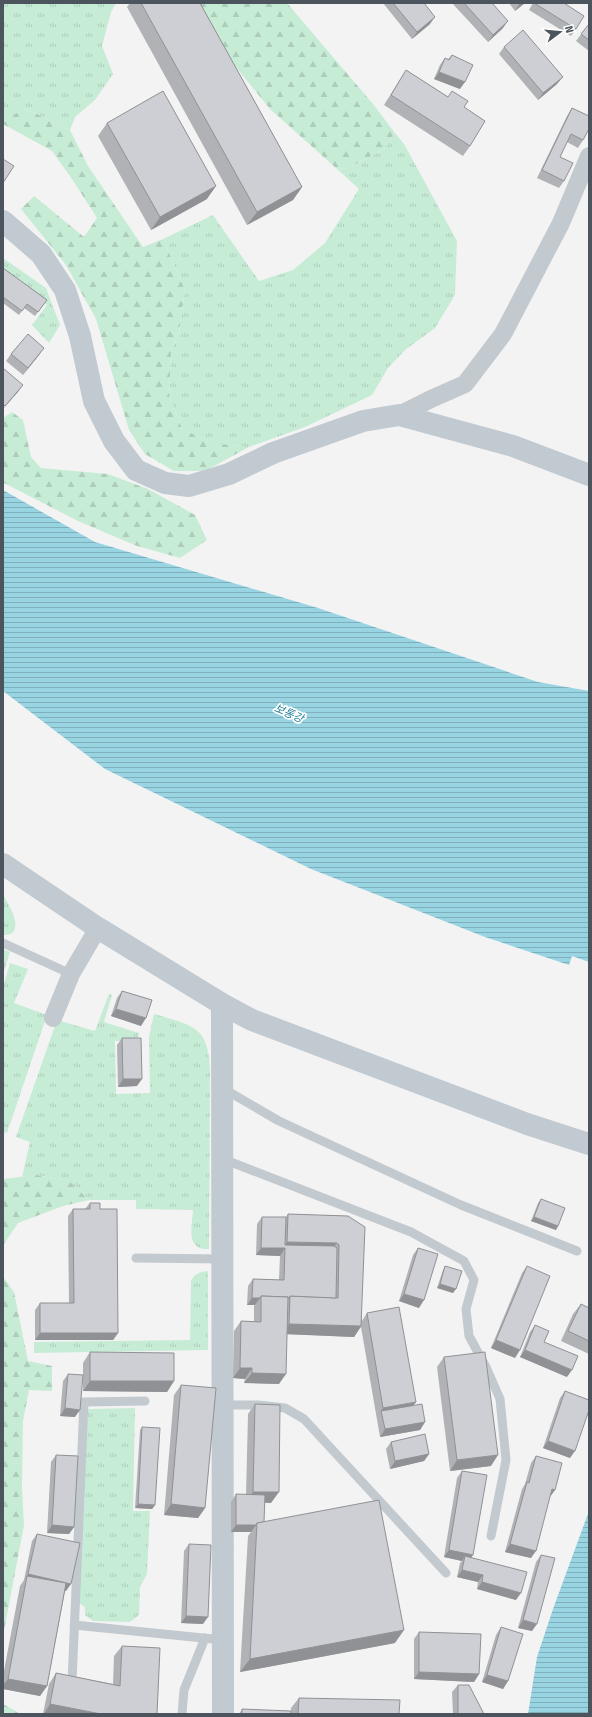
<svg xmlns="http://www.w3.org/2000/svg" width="592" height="1717" viewBox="0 0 592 1717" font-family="'Fira Sans Condensed','Noto Sans KR',sans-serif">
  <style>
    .grass { fill: url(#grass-tufts) }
    .forest { fill: url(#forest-firs) }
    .water { fill: url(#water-rules) }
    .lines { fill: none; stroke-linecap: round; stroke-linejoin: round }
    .lane { stroke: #c2c9cf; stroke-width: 9 }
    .street { stroke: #c2c9cf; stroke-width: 18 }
    .secondary { stroke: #c1c9d1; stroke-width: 22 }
    .wall { fill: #b0b2b6 }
    .shaded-wall { fill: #909194 }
    .building { fill: #cdcfd4; stroke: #909194 }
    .labels { text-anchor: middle; stroke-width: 3.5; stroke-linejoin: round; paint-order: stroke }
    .water-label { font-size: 11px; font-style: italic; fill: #1c7e98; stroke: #fff }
  </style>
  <defs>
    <pattern id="grass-tufts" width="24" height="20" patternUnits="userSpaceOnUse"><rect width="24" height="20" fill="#c7ecd5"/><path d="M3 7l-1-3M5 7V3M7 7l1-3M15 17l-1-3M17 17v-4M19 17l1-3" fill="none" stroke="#adccb9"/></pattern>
    <pattern id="forest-firs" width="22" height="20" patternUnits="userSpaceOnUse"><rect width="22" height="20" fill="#c7ecd5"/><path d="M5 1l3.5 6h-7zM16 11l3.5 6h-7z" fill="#adccb9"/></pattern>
    <pattern id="water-rules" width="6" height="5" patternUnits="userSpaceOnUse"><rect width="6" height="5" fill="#99d4e3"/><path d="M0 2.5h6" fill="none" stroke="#7fafbb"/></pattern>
  </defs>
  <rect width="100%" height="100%" fill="#f4f3f3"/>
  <g class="grass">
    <polygon points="3,3 116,3 111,12 102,46 113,74 95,100 75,117 70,130 24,108 3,122"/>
    <polygon points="395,133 404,144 457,241 455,295 435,328 405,350 388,368 372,395 305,427 249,447 212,443 182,429 169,395 171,352 179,331 185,290 163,239 213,215 259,281 293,270 325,243 359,189 337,169 348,168 384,149"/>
    <polygon points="3,258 46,288 60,325 49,343 32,325 47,305 3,272"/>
    <path d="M 3,895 C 10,905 27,936 3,935 Z"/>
    <polygon points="3,949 10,952 3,975"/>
    <polygon points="10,963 28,969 14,1003 47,1015 7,1133 3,1132 3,987"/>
    <path d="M 109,994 L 112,995 L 104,1022 L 139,1033 L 137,1041 L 115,1041 L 116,1094 L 150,1093 L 149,1037 L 154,1014 C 193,1026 209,1025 210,1072 L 209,1249 C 185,1251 192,1226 193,1210 L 136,1209 L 136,1200 L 89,1200 L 69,1181 L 36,1175 L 22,1177 L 30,1142 L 16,1137 L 57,1020 L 95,1031 Z"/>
    <path d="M 208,1271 L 208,1350 L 34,1353 L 34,1342 L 190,1340 L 191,1281 C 195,1273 200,1272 208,1271 Z"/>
    <polygon points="135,1408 133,1511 150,1511 147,1574 140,1587 139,1615 130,1622 93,1621 85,1615 85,1607 76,1601 88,1409"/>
  </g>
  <g class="forest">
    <polygon points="198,3 287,3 373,104 395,133 384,149 348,168 337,169 270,109 209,34"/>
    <polygon points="24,108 70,130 88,166 143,247 163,239 185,290 179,331 171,352 169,395 182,429 213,443 249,447 205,471 174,471 145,454 129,430 96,319 66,265 21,209 34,196 84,237 97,218 72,179 52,151 3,124 3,122"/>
    <polygon points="12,412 23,420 31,457 41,468 108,474 148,489 195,515 207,540 180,558 137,546 78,521 4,483 3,418"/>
    <polygon points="36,1175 69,1181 89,1200 63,1206 18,1223 4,1244 4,1278 14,1292 28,1361 52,1366 52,1391 29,1390 23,1421 22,1487 24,1525 3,1636 3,1179"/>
    <polygon points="3,1704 21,1714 3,1714"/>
  </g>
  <g class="water">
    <polygon points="3,490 95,542 318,608 538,682 589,691 589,962 572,956 569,965 485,937 311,869 105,769 3,691"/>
    <polygon points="589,1511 589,1714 528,1714 537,1657 553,1609"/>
  </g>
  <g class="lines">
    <g class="lane">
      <polyline points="3,943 71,974"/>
      <polyline points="224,1089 279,1121 461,1205 577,1251"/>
      <polyline points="223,1159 411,1232 464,1261 474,1280 466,1309 469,1336 486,1367 500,1399 506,1460 491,1536"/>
      <polyline points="136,1258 223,1259"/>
      <polyline points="223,1405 258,1405 285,1408 304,1419 446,1573"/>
      <polyline points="74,1625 223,1640"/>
      <polyline points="72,1682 84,1402 145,1401"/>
      <polyline points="182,1714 184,1690 205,1638"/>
    </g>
    <g class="street">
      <polyline points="399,415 431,399 465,384 503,334 561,223 589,156"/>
      <polyline points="53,1018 71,974 98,928"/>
    </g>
    <g class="secondary">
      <polyline points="3,221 41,254 65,290 80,336 94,401 114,441 136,470 165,483 189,486 229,474 273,453 363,421 399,415 513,446 589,475"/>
      <polyline points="3,864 98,928 222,1004 252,1020 527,1124 589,1144"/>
      <polyline points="222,1004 223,1714"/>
    </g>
  </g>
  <g class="wall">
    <polygon points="130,3 200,3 302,187 293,200 247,225 127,7"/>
    <polygon points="383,3 424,3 430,24 412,39"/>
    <polygon points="452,3 492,3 503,28 488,42"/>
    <polygon points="509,3 525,3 515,11"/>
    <polygon points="533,3 564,3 576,29 571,36 529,10"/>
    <polygon points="589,24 589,51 576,41"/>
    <polygon points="504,47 557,84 538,100 499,54"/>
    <polygon points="452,55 460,89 434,79 440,65 445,58 448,59"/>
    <polygon points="406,70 464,107 470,146 463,156 384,105"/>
    <polygon points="572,108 583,140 578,148 567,142 560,157 564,181 559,188 537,178 567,116"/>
    <polygon points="107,123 207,199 151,230 98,136"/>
    <polygon points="3,268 47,300 35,316 24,308 19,315 3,303"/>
    <polygon points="11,354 39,355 23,375 6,361"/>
    <polygon points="122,991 141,1026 111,1016 117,998"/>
    <polygon points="122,1038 137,1086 118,1087 117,1045"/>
    <polygon points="541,1199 558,1226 556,1230 531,1221 538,1203"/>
    <polygon points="90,1203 100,1209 118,1333 113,1340 35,1340 35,1310 40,1303 69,1303 68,1216 73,1209 85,1209"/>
    <polygon points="288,1214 348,1216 362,1321 367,1313 416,1402 413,1406 425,1422 420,1430 380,1437 361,1327 354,1337 287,1334 279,1384 244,1383 245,1379 233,1378 234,1331 241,1321 254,1321 254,1306 255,1305 247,1305 248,1286 253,1279 279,1280 280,1256 256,1255 257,1224 262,1217 286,1217"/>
    <polygon points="418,1248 419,1308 399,1301 413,1255"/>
    <polygon points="445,1266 453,1293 437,1288 443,1270"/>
    <polygon points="527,1266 515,1358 491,1348 522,1273"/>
    <polygon points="581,1304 589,1308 589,1354 561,1341 573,1314"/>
    <polygon points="535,1325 544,1342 567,1377 520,1357 530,1332"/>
    <polygon points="90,1352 174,1381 167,1392 83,1391 83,1363"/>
    <polygon points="444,1357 491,1466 450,1471 437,1367"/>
    <polygon points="68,1374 75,1417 60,1416 63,1381"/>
    <polygon points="181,1385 205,1508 198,1518 164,1515 174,1395"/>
    <polygon points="565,1391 570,1458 543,1448 560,1398"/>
    <polygon points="255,1404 271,1503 264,1502 264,1522 395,1643 240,1672 248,1536 251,1532 231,1532 231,1502 236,1494 246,1495 248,1414"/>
    <polygon points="142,1427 155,1505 152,1509 135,1508 140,1430"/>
    <polygon points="391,1442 429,1454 424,1461 390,1469 386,1449"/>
    <polygon points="56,1455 74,1527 69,1534 47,1533 51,1462"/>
    <polygon points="536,1456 550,1496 531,1558 505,1552 522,1489 525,1484 531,1463"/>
    <polygon points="462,1471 473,1555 471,1557 516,1600 477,1589 478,1582 457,1577 460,1563 462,1561 444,1557 457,1478"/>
    <polygon points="37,1534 66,1591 65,1591 47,1686 40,1696 3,1689 3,1676 20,1586 24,1580 32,1541"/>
    <polygon points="189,1544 203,1624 181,1623 184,1551"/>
    <polygon points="541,1555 532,1631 518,1628 536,1562"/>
    <polygon points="501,1627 508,1681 503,1689 482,1682 496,1635"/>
    <polygon points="419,1632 479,1674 474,1682 414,1679 414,1639"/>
    <polygon points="122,1646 157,1714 43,1714 49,1684 56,1673 113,1684 114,1656"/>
    <polygon points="458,1685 484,1714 453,1714 452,1692"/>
    <polygon points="299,1698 399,1714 291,1714 291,1708"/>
    <polygon points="242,1709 291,1714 239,1714"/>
  </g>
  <g class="shaded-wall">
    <polygon points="520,3 525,3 515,11"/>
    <polygon points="435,17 430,24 412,39 417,32"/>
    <polygon points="508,21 503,28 488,42 493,35"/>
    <polygon points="439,72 465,82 460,89 434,79"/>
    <polygon points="563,77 557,84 538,100 543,93"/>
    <polygon points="216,186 207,199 151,230 160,217"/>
    <polygon points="302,187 293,200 247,225 257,212"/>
    <polygon points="44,348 39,355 23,375 28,368"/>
    <polygon points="23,385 18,392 3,409 5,406"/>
    <polygon points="116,1009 146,1018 141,1026 111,1016"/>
    <polygon points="123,1079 142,1079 137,1086 118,1087"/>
    <polygon points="534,1217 558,1226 556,1230 531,1221"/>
    <polygon points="287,1242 337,1243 329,1253 285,1248 280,1256 256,1255 261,1248 282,1248"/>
    <polygon points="440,1284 456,1289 453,1293 437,1288"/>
    <polygon points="404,1294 424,1300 419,1308 399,1301"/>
    <polygon points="252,1298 260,1298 255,1305 247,1305"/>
    <polygon points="289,1324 361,1326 354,1337 282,1334"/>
    <polygon points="40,1333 118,1333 113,1340 35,1340"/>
    <polygon points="496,1340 520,1350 515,1358 491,1348"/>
    <polygon points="525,1350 572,1370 567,1377 520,1357"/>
    <polygon points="240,1368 252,1368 245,1379 233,1378"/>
    <polygon points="252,1373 286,1374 279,1384 244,1383"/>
    <polygon points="90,1381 174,1381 167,1392 83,1391"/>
    <polygon points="416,1402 408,1413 381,1411 383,1408"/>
    <polygon points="65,1408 80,1410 75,1417 60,1416"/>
    <polygon points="425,1422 420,1430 380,1437 385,1429"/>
    <polygon points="548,1441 575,1451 570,1458 543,1448"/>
    <polygon points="429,1454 424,1461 390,1469 395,1461"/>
    <polygon points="498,1455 491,1466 450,1471 457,1460"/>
    <polygon points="552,1489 555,1490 550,1497"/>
    <polygon points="253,1492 279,1492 271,1503 246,1502"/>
    <polygon points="138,1504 155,1505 152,1509 135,1508"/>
    <polygon points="171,1504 205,1508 198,1518 164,1515"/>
    <polygon points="52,1525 74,1527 69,1534 47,1533"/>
    <polygon points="236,1525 256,1525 251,1532 231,1532"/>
    <polygon points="510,1544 536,1551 531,1558 505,1552"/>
    <polygon points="449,1550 473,1555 468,1562 465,1556 462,1561 444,1557"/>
    <polygon points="462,1570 483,1575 478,1582 457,1577"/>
    <polygon points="28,1574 71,1584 66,1591 26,1582 26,1577"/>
    <polygon points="482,1582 521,1593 516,1600 477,1589"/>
    <polygon points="186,1616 208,1617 203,1624 181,1623"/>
    <polygon points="523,1620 537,1624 532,1631 518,1628"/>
    <polygon points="404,1630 395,1643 240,1672 250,1659"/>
    <polygon points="419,1672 479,1674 474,1682 414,1679"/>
    <polygon points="487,1675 508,1681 503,1689 482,1682"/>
    <polygon points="8,1679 47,1686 40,1696 3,1689 3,1685"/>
    <polygon points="50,1704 101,1714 44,1714"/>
  </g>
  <g class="building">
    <polygon points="141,3 200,3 302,187 257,212"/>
    <polygon points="393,3 424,3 435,17 417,32"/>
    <polygon points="464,3 492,3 508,21 493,35"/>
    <polygon points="534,3 564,3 584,16 576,29"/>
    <polygon points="589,24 589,40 581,34"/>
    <polygon points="523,30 563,77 543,93 504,47"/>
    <polygon points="452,55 473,65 465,82 439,72 445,58 449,60"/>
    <polygon points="406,70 448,97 452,91 468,101 464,107 485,121 470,146 391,95"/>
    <polygon points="163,91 216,186 160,217 107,123"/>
    <polygon points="572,108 589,116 589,129 583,140 571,134 560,157 573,163 564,181 542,170"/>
    <polygon points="3,159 14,166 3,183"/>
    <polygon points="3,268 47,300 38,312 27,304 22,311 3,297"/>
    <polygon points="28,334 44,348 28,368 11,354"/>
    <polygon points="3,368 23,385 5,406 3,404"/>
    <polygon points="122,991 152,1000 146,1018 116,1009"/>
    <polygon points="122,1038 141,1038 142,1079 123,1079"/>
    <polygon points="541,1199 565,1208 558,1226 534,1217"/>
    <polygon points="90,1203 100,1203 100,1209 117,1209 118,1333 40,1333 40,1303 74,1303 73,1209 90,1209"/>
    <polygon points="288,1214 348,1216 365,1227 361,1326 289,1324 290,1296 338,1298 339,1245 337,1243 287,1242"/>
    <polygon points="262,1217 286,1217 285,1245 334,1246 337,1248 336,1298 290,1296 288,1298 288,1297 261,1296 260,1298 252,1298 253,1279 284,1280 285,1248 261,1248"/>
    <polygon points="418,1248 438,1254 424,1300 404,1294"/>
    <polygon points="445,1266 462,1271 456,1289 440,1284"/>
    <polygon points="527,1266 550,1276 520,1350 496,1340"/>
    <polygon points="261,1296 288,1297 286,1374 252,1373 252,1368 240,1368 241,1321 261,1322"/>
    <polygon points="581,1304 589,1308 589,1341 568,1331"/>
    <polygon points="399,1307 416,1402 383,1408 367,1313"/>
    <polygon points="535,1325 549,1331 544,1342 578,1356 572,1370 525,1350"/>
    <polygon points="90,1352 174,1353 174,1381 90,1381"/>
    <polygon points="485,1352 498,1455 457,1460 444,1357"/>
    <polygon points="68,1374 83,1375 80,1410 65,1408"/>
    <polygon points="181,1385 216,1388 205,1508 171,1504"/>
    <polygon points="565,1391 589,1400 589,1410 575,1451 548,1441"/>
    <polygon points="255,1404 280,1405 279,1492 253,1492"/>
    <polygon points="422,1404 425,1422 385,1429 381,1411"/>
    <polygon points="142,1427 160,1428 155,1505 138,1504"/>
    <polygon points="425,1434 429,1454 395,1461 391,1442"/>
    <polygon points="56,1455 78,1456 74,1527 52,1525"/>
    <polygon points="536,1456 562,1463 555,1490 552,1489 536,1551 510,1544 527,1482 529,1483"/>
    <polygon points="462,1471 487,1475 473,1555 449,1550"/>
    <polygon points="236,1494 265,1495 264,1522 257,1523 256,1525 236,1525"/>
    <polygon points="379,1500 404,1630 250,1659 257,1523"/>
    <polygon points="37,1534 80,1543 71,1584 28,1574"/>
    <polygon points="189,1544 211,1545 208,1617 186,1616"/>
    <polygon points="541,1555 555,1558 537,1624 523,1620"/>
    <polygon points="465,1556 527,1572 521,1593 482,1582 483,1575 462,1570"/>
    <polygon points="27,1576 66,1583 47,1686 8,1679"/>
    <polygon points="501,1627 523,1634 508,1681 487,1675"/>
    <polygon points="419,1632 481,1634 479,1674 419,1672"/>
    <polygon points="122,1646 160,1648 157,1714 101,1714 50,1704 56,1673 120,1686"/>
    <polygon points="458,1685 469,1685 484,1714 458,1714"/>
    <polygon points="299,1698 400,1700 399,1714 298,1714"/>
    <polygon points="242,1709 291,1711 291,1714 242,1714"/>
  </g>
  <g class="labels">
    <g class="water-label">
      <text transform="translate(289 713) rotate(23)" y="4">보통강</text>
    </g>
  </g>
  <rect width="592" height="1717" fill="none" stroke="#4c555e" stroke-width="8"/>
  <g transform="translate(560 32) rotate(74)" stroke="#ffffff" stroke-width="3" paint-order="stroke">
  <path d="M0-3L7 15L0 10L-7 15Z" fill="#4c555e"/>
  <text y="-6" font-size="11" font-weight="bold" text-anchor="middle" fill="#4c555e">N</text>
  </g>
</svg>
